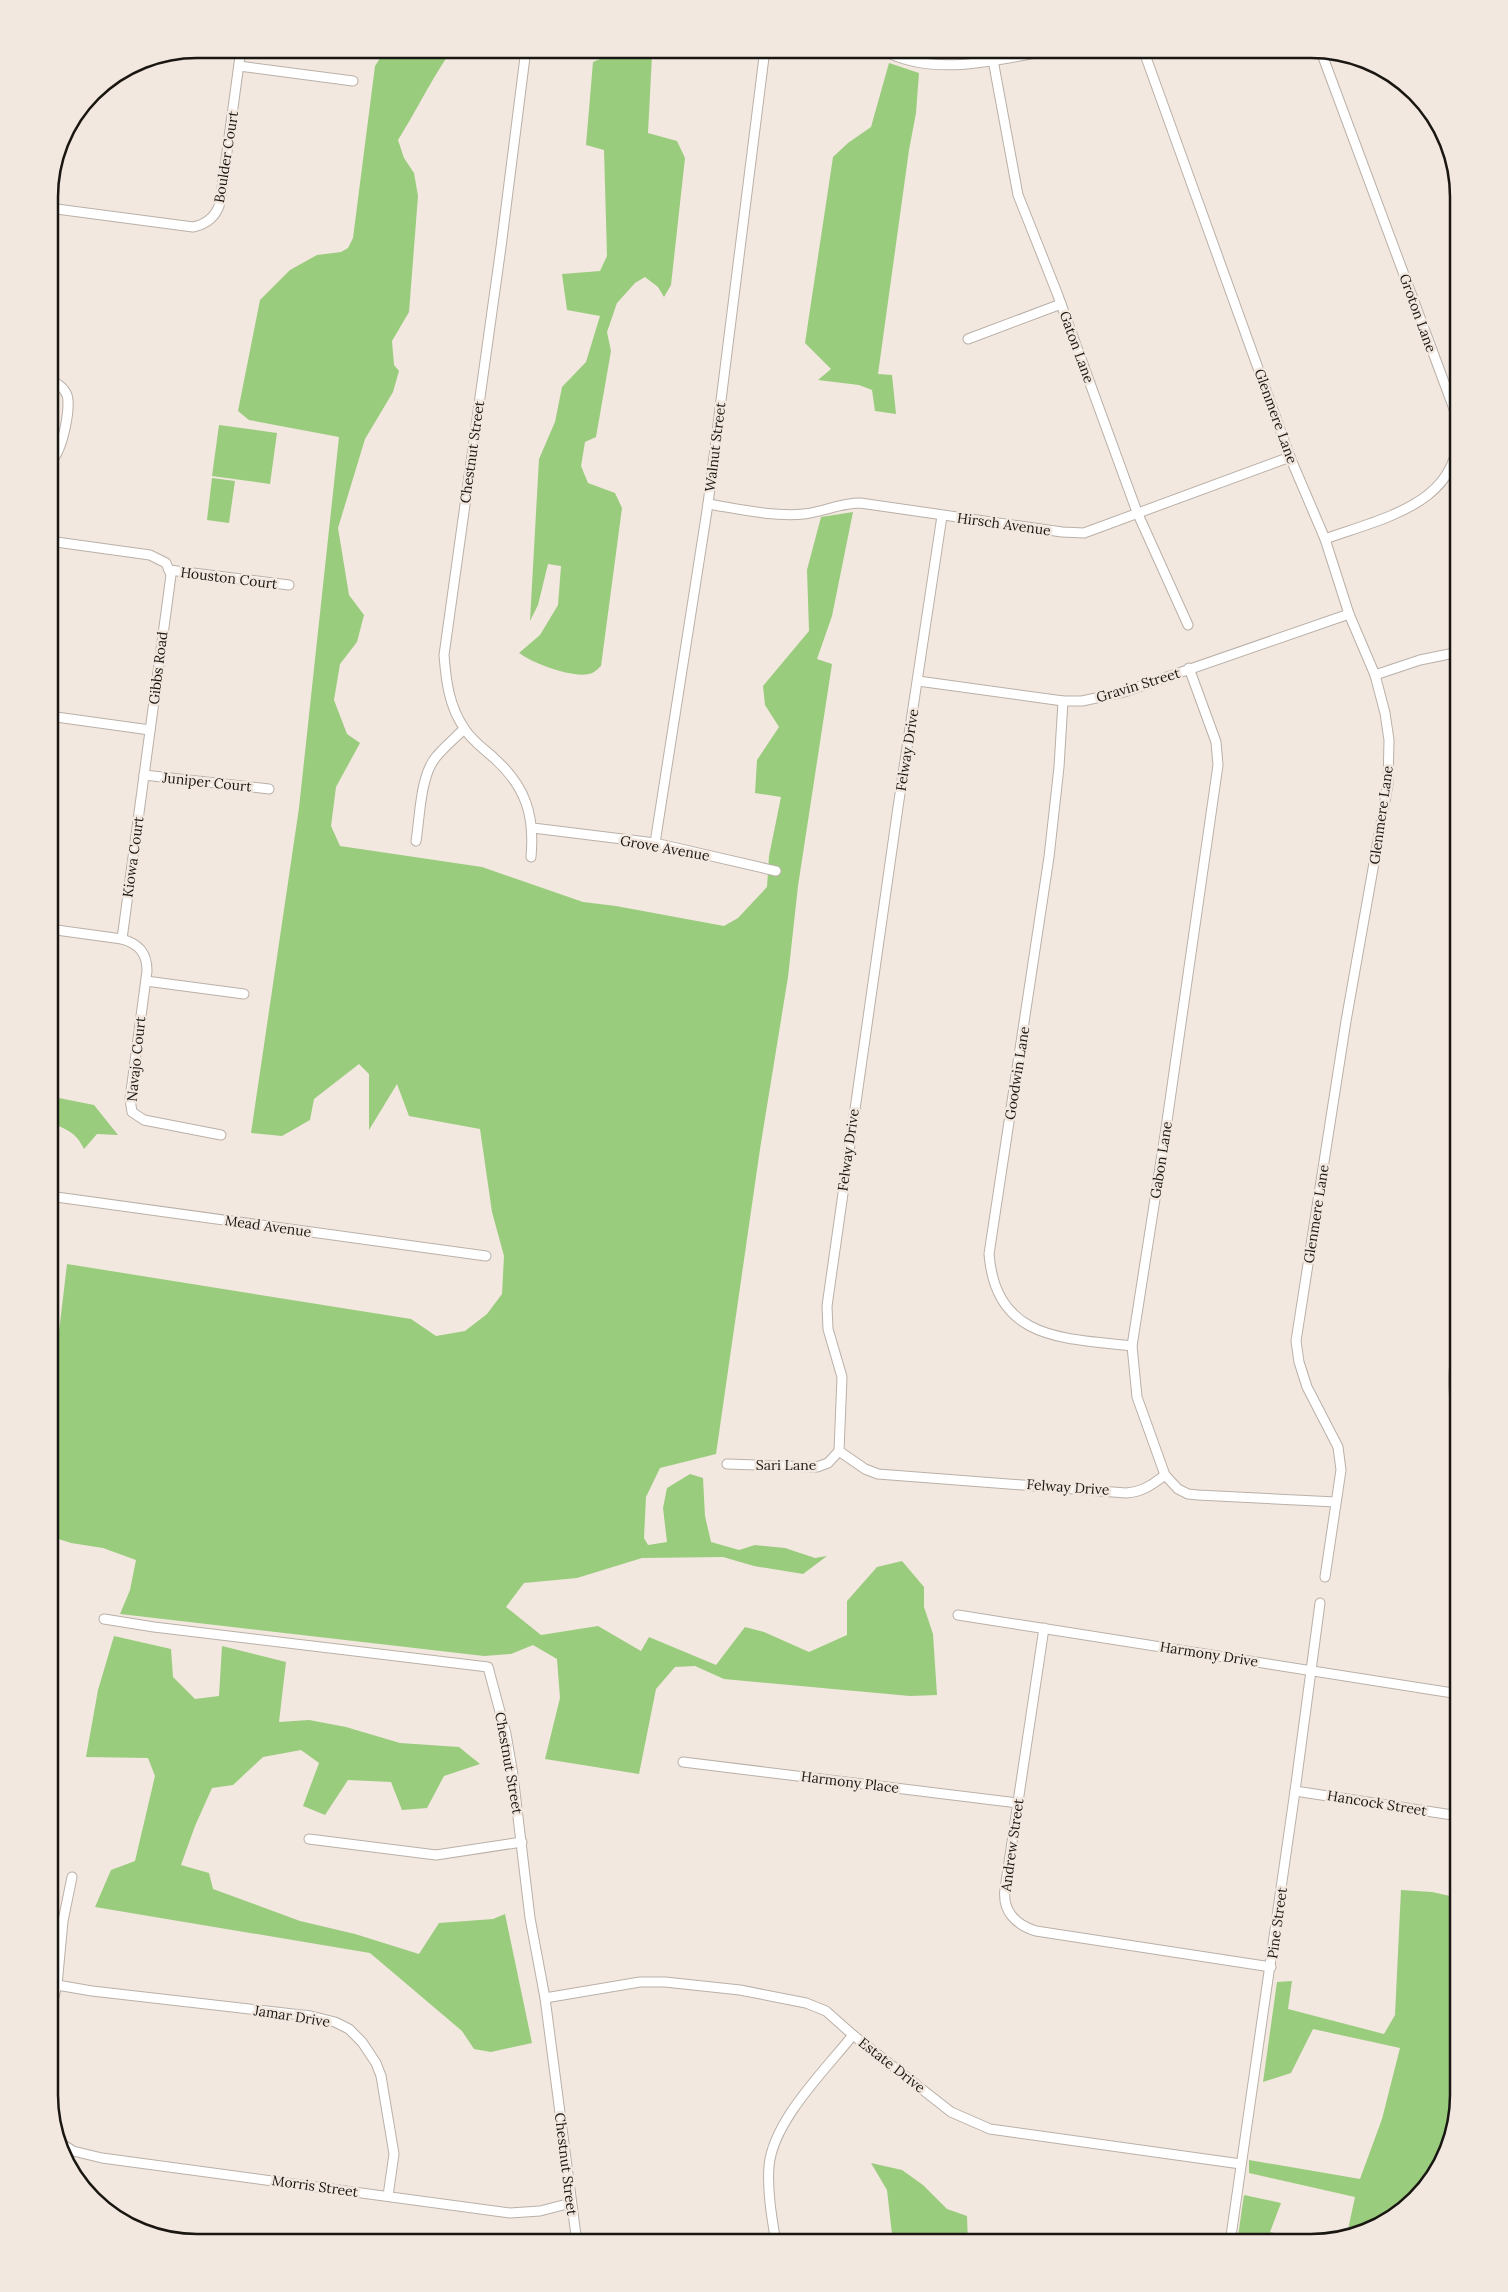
<svg xmlns="http://www.w3.org/2000/svg" width="1508" height="2292" viewBox="0 0 1508 2292" font-family="Lora,serif">
  <style>
    .green { fill: #9acc7d }
    .lines { fill: none; stroke-linecap: round; stroke-linejoin: round }
    .minor-casing { stroke: #bab0a8; stroke-width: 11 }
    .minor { stroke: #fff; stroke-width: 9 }
    .labels { text-anchor: middle; stroke-width: 5; stroke-linejoin: round; paint-order: stroke }
    .street-label { font-size: 14px; fill: #1a1713; stroke: #f2e8df }
    .rim { fill: none; stroke: #1a1713; stroke-width: 2.5 }
  </style>
  <rect width="100%" height="100%" fill="#f2e8df"/>
  <g class="green">
    <path d="M 386,49 L 444,49 L 447,57 C 429,84 415,113 398,140 L 404,158 L 414,173 L 418,196 L 409,312 L 392,341 L 394,365 L 399,371 L 393,392 L 365,439 L 338,528 L 349,595 L 364,615 L 357,642 L 340,664 L 334,700 L 347,734 L 360,743 L 336,787 L 331,826 L 340,846 L 482,867 L 583,902 L 616,906 L 724,926 L 738,918 L 767,887 L 769,856 L 781,797 L 755,793 L 757,760 L 779,727 L 765,705 L 763,686 L 809,631 L 807,570 L 821,517 L 853,512 L 832,616 L 817,659 L 832,664 L 798,886 L 788,977 L 760,1149 L 716,1454 L 660,1468 L 646,1497 L 644,1538 L 648,1545 L 667,1542 L 663,1508 L 667,1488 L 690,1474 L 703,1478 L 705,1516 L 711,1542 L 739,1550 L 755,1545 L 785,1548 L 815,1558 L 827,1556 L 803,1574 L 754,1566 L 723,1557 L 642,1558 L 577,1578 L 524,1583 L 506,1607 L 541,1635 L 598,1626 L 641,1651 L 649,1637 L 716,1665 L 745,1627 L 764,1632 L 809,1652 L 847,1635 L 847,1601 L 877,1567 L 902,1561 L 924,1587 L 924,1607 L 933,1634 L 937,1695 L 910,1696 L 724,1679 L 695,1666 L 675,1667 L 656,1689 L 639,1774 L 545,1759 L 560,1698 L 557,1659 L 533,1645 L 511,1654 L 484,1656 L 120,1614 L 130,1590 L 136,1560 L 103,1548 L 71,1543 L 49,1536 L 49,1416 L 67,1264 L 411,1319 L 436,1336 L 465,1331 L 487,1314 L 502,1294 L 504,1256 L 492,1212 L 480,1129 L 409,1116 L 397,1084 L 369,1130 L 369,1074 L 359,1064 L 314,1099 L 310,1120 L 282,1136 L 251,1133 L 299,808 L 339,437 L 249,420 L 238,411 L 260,300 L 290,270 L 317,255 L 341,252 L 348,248 L 353,238 L 375,66 Z"/>
    <path d="M 618,49 L 644,49 L 652,55 L 648,133 L 677,141 L 685,158 L 671,285 L 664,297 L 658,287 L 645,277 L 635,283 L 617,303 L 607,332 L 611,351 L 596,437 L 585,442 L 581,466 L 588,483 L 615,493 L 622,508 L 601,666 C 599,668 595,672 592,673 C 576,680 532,663 519,653 L 540,635 L 558,605 L 561,566 L 548,564 L 538,605 L 530,621 L 539,459 L 555,422 L 562,387 L 586,362 L 600,316 L 567,310 L 562,274 L 600,271 L 607,256 L 604,150 L 586,145 L 593,62 L 617,52 Z"/>
    <polygon points="889,63 919,73 916,113 909,150 878,374 892,375 896,414 875,411 872,390 859,385 818,380 831,369 805,343 833,157 848,143 871,127"/>
    <polygon points="219,425 277,433 270,484 212,476"/>
    <polygon points="212,478 235,481 229,523 207,520"/>
    <path d="M 49,1096 L 94,1105 L 118,1135 L 97,1134 L 84,1149 C 76,1132 66,1129 49,1122 Z"/>
    <polygon points="114,1636 171,1649 173,1677 195,1699 219,1696 222,1646 286,1662 279,1722 309,1720 346,1727 400,1743 459,1747 480,1764 444,1776 427,1808 402,1810 391,1782 348,1780 325,1815 303,1806 319,1763 301,1750 263,1757 233,1785 212,1788 195,1826 181,1865 209,1873 213,1889 300,1921 355,1934 419,1954 439,1923 493,1919 505,1914 532,2043 491,2052 474,2049 462,2031 370,1953 95,1907 111,1870 135,1861 155,1776 148,1758 86,1757 98,1690"/>
    <polygon points="1401,1890 1432,1892 1459,1898 1459,2095 1439,2169 1385,2224 1347,2234 1355,2197 1249,2173 1249,2160 1360,2179 1382,2119 1400,2048 1313,2029 1291,2073 1263,2082 1277,1982 1292,1981 1288,2009 1384,2034 1395,2015"/>
    <polygon points="871,2163 902,2170 923,2185 947,2209 967,2216 968,2243 893,2243 887,2190"/>
    <polygon points="1244,2195 1281,2203 1270,2232 1314,2242 1237,2243"/>
  </g>
  <g class="lines">
    <defs>
      <g id="minor">
        <path d="M 526,49 L 501,247 L 444,655 C 446,681 449,706 464,728 C 471,740 484,749 494,758 C 525,786 535,814 531,857"/>
        <path d="M 881,49 C 933,79 1001,59 1056,49"/>
        <polyline points="1143,49 1290,457 1325,539 1349,614 1375,675 1385,713 1389,740 1388,784 1346,1021 1296,1341 1299,1362 1307,1387 1338,1447 1341,1470 1325,1577"/>
        <path d="M 1320,49 L 1457,417 C 1469,502 1386,517 1325,539"/>
        <polyline points="993,60 1018,195 1057,293 1137,512 1188,625"/>
        <polyline points="239,66 353,81"/>
        <path d="M 49,208 L 193,227 C 207,224 216,217 220,203 L 241,49"/>
        <polyline points="968,339 1061,304"/>
        <path d="M 49,462 C 62,456 71,408 67,395 C 64,388 57,382 49,381"/>
        <path d="M 708,504 C 739,509 772,517 804,514 C 823,512 840,503 860,503 L 1062,532 L 1084,533 L 1290,457"/>
        <path d="M 942,516 L 898,807 L 827,1306 L 828,1329 L 842,1377 L 839,1451 L 865,1469 L 878,1474 L 1126,1493 C 1142,1492 1152,1485 1165,1475"/>
        <polyline points="49,541 150,555 166,563 171,575 122,939"/>
        <polyline points="169,570 289,585"/>
        <polyline points="1189,668 1216,742 1218,765 1165,1135 1132,1346 1137,1397 1165,1475 1178,1489 1188,1494 1198,1495 1336,1502"/>
        <polyline points="1375,675 1420,660 1459,652"/>
        <polyline points="918,681 1063,701 1082,701 1124,692 1349,614"/>
        <path d="M 1063,701 L 1059,767 L 1049,857 L 989,1254 C 996,1341 1064,1338 1132,1346"/>
        <polyline points="49,716 150,730"/>
        <polyline points="144,775 269,789"/>
        <polyline points="533,828 655,843 776,871"/>
        <path d="M 416,841 C 420,817 420,776 436,757 C 444,747 455,738 464,729"/>
        <polyline points="655,843 708,504 765,49"/>
        <path d="M 49,929 L 122,939 C 139,944 147,953 147,971 L 130,1099 L 132,1112 L 144,1120 L 221,1135"/>
        <polyline points="146,981 244,994"/>
        <polyline points="49,1196 486,1256"/>
        <path d="M 1459,1421 C 1450,1386 1454,1366 1459,1330"/>
        <polyline points="727,1464 817,1467 828,1463 839,1451"/>
        <polyline points="958,1615 1459,1694"/>
        <polyline points="104,1619 154,1627 488,1667 506,1734 513,1775 530,1918 545,1998 577,2243"/>
        <path d="M 1044,1628 L 1005,1889 C 1002,1911 1016,1925 1036,1931 L 1271,1967"/>
        <polyline points="683,1762 1018,1803"/>
        <polyline points="1295,1791 1459,1816"/>
        <polyline points="309,1839 436,1855 522,1842"/>
        <polyline points="57,1985 92,1991 311,2016 335,2022 349,2029 362,2042 376,2063 381,2076 394,2154 388,2196"/>
        <polyline points="545,1998 640,1982 665,1982 740,1990 806,2003 826,2011 853,2035 951,2112 990,2129 1241,2164"/>
        <polyline points="49,2016 57,1985 63,1921 72,1877"/>
        <polyline points="62,2144 73,2151 102,2158 510,2213 540,2211 571,2203"/>
        <path d="M 776,2243 C 772,2219 767,2191 769,2166 C 773,2121 825,2070 853,2035"/>
        <polyline points="1230,2243 1295,1791 1320,1603"/>
      </g>
    </defs>
    <use href="#minor" class="minor-casing"/>
    <use href="#minor" class="minor"/>
  </g>
  <g class="labels">
    <g class="street-label">
      <text transform="translate(226 157) rotate(-81)" y="5">Boulder Court</text>
      <text transform="translate(1418 313) rotate(70)" y="5">Groton Lane</text>
      <text transform="translate(1077 347) rotate(70)" y="5">Gaton Lane</text>
      <text transform="translate(1276 416) rotate(70)" y="5">Glenmere Lane</text>
      <text transform="translate(715 447) rotate(-83)" y="5">Walnut Street</text>
      <text transform="translate(472 452) rotate(-82)" y="5">Chestnut Street</text>
      <text transform="translate(1004 524) rotate(8)" y="5">Hirsch Avenue</text>
      <text transform="translate(229 578) rotate(7)" y="5">Houston Court</text>
      <text transform="translate(158 668) rotate(-83)" y="5">Gibbs Road</text>
      <text transform="translate(1138 685) rotate(-17)" y="5">Gravin Street</text>
      <text transform="translate(907 750) rotate(-81)" y="5">Felway Drive</text>
      <text transform="translate(207 782) rotate(6)" y="5">Juniper Court</text>
      <text transform="translate(1381 815) rotate(-82)" y="5">Glenmere Lane</text>
      <text transform="translate(665 848) rotate(10)" y="5">Grove Avenue</text>
      <text transform="translate(133 857) rotate(-82)" y="5">Kiowa Court</text>
      <text transform="translate(136 1059) rotate(-84)" y="5">Navajo Court</text>
      <text transform="translate(1017 1073) rotate(-81)" y="5">Goodwin Lane</text>
      <text transform="translate(848 1150) rotate(-82)" y="5">Felway Drive</text>
      <text transform="translate(1161 1160) rotate(-81)" y="5">Gabon Lane</text>
      <text transform="translate(1316 1214) rotate(-81)" y="5">Glenmere Lane</text>
      <text transform="translate(268 1226) rotate(8)" y="5">Mead Avenue</text>
      <text x="786" y="1470">Sari Lane</text>
      <text transform="translate(1068 1487) rotate(4)" y="5">Felway Drive</text>
      <text transform="translate(1209 1654) rotate(9)" y="5">Harmony Drive</text>
      <text transform="translate(509 1763) rotate(80)" y="5">Chestnut Street</text>
      <text transform="translate(850 1782) rotate(7)" y="5">Harmony Place</text>
      <text transform="translate(1377 1803) rotate(9)" y="5">Hancock Street</text>
      <text transform="translate(1012 1845) rotate(-82)" y="5">Andrew Street</text>
      <text transform="translate(1277 1923) rotate(-82)" y="5">Pine Street</text>
      <text transform="translate(292 2016) rotate(9)" y="5">Jamar Drive</text>
      <text transform="translate(892 2065) rotate(38)" y="5">Estate Drive</text>
      <text transform="translate(566 2164) rotate(83)" y="5">Chestnut Street</text>
      <text transform="translate(315 2186) rotate(8)" y="5">Morris Street</text>
    </g>
  </g>
  <path d="M0 0H1508V2292H0ZM197 58H1311A139 139 0 0 1 1450 197V2095A139 139 0 0 1 1311 2234H197A139 139 0 0 1 58 2095V197A139 139 0 0 1 197 58Z" fill="#f2e8df" fill-rule="evenodd"/>
  <path class="rim" d="M197 58H1311A139 139 0 0 1 1450 197V2095A139 139 0 0 1 1311 2234H197A139 139 0 0 1 58 2095V197A139 139 0 0 1 197 58Z"/>
</svg>
